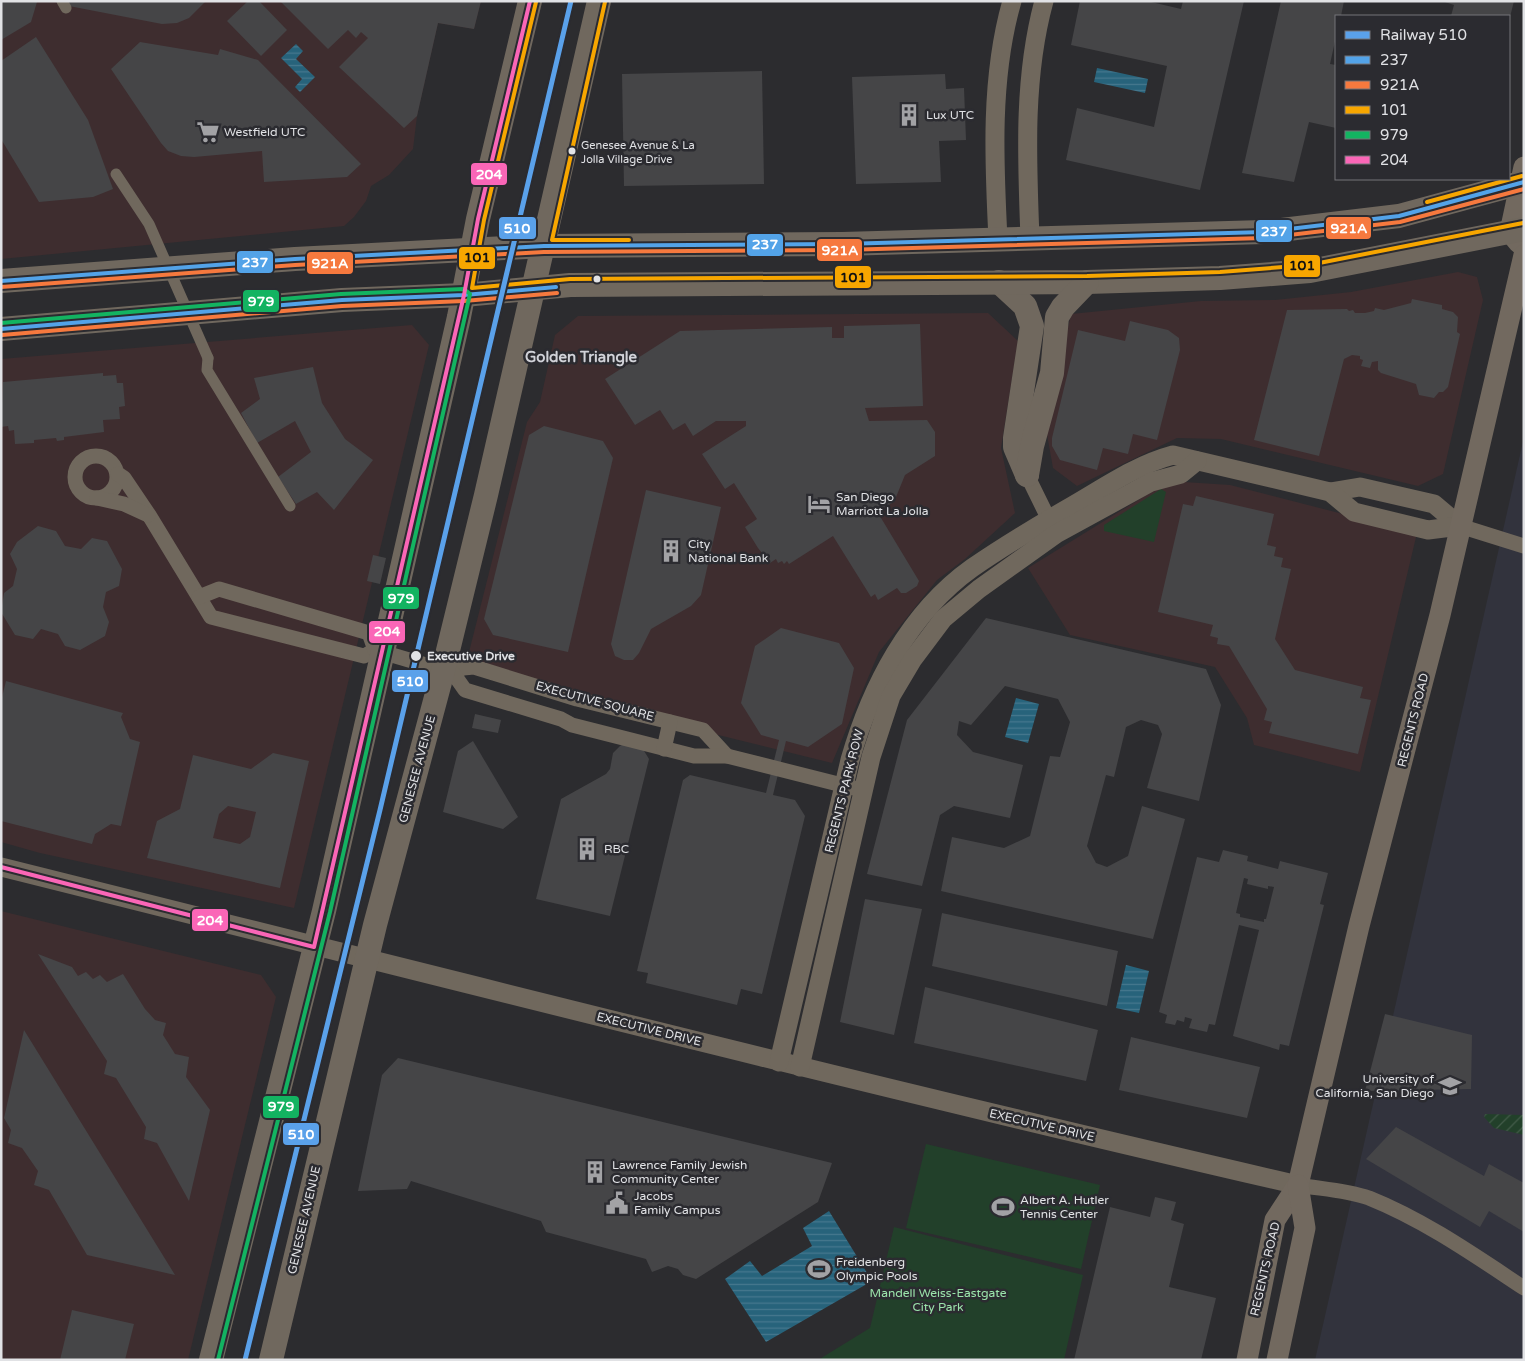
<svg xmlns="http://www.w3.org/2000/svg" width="1525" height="1361" viewBox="0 0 1525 1361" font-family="'Varela Round',sans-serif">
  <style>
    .commercial { fill: #3e2d2f }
    .built { fill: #32333d }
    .green { fill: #22402a }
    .garden { fill: url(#garden-furrows) }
    .water { fill: url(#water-rules) }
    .building { fill: #454547; fill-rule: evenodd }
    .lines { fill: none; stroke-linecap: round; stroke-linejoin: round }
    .pedestrian { stroke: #70685d; stroke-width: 11 }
    .minor { stroke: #70685d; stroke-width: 15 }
    .tertiary { stroke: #70685d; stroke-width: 19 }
    .secondary { stroke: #72695f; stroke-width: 21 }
    .primary { stroke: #70685e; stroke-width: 24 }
    .pedestrian-bridge { stroke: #70685d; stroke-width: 11 }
    .bus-1-casing { stroke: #2b2b30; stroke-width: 8 }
    .bus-2-casing { stroke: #2b2b30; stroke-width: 8 }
    .bus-3-casing { stroke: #2b2b30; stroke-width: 8 }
    .bus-4-casing { stroke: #2b2b30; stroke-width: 8 }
    .bus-5-casing { stroke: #2b2b30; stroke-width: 8 }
    .bus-1 { stroke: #53a3e8; stroke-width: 4 }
    .bus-2 { stroke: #f6793e; stroke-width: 4 }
    .bus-3 { stroke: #f7a600; stroke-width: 4 }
    .bus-4 { stroke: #13b361; stroke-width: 4 }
    .bus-5 { stroke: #fa66b7; stroke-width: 4 }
    .rail-1-casing { stroke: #2b2b30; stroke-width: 9 }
    .rail-1 { stroke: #5aa1ea; stroke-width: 5 }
    .bus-dot { fill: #e1e2e5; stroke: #2b2b30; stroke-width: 2 }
    .labels { text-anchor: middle; stroke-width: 5; stroke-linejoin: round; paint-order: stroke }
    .bus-label { font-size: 11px; fill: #e1e2e5; stroke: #2b2b30; text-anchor: start }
    .poi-label { font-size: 12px; fill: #e1e2e5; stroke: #2b2b30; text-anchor: start }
    .stop-label { font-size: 12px; font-weight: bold; fill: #e1e2e5; stroke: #2b2b30; text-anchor: start }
    .street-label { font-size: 12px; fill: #e1e2e5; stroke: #2b2b30 }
    .park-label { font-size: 12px; fill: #9be4ab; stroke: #2b2b30 }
    .quarter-label { font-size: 15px; font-weight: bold; fill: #d1d2d8; stroke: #2b2b30 }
    .line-badge { stroke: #2b2b30; stroke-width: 2 }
    .badge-label { font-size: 14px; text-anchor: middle; font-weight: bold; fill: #fff }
    .pale-badge-label { font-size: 14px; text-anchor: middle; font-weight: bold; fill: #111 }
  </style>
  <defs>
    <pattern id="garden-furrows" width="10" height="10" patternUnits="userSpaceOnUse" patternTransform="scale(1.25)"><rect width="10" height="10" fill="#22402a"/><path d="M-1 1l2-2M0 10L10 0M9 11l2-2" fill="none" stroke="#425b49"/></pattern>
    <pattern id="water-rules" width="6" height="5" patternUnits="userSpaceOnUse" patternTransform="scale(1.25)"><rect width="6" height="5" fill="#27637b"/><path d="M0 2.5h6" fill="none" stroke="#46798e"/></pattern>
  </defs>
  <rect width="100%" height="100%" fill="#2c2c2f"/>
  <g class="commercial">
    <polygon points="1,1 481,1 474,29 438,23 417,116 413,149 389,175 371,186 366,201 354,217 344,226 1,259"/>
    <polygon points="1458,272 1477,277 1483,300 1443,474 1418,486 1221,439 1177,438 1077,486 1053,468 1046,429 1071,314 1201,301 1275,300 1351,292"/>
    <polygon points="988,313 1018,341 1001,448 1015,513 965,559 937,580 879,652 832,763 464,672 527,422 540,402 555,335 578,316"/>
    <polygon points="412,325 429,345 294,908 40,853 1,842 1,359"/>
    <polygon points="1169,481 1230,485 1417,533 1360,772 1254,745 1247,718 1215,667 1070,635 1028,568"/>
    <polygon points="1,911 261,975 276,997 188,1360 1,1360"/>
  </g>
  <polygon class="built" points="1524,437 1524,1360 1315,1360 1497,557"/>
  <g class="green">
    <polygon points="1161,489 1166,492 1154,542 1104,531 1104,525"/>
    <polygon points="926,1144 1100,1185 1081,1269 906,1228"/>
    <polygon points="894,1227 1083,1275 1064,1360 818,1360 870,1328"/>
  </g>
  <polygon class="garden" points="1485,1114 1524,1115 1524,1135 1494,1128 1484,1117"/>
  <g class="water">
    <polygon points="296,44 303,51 296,59 315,77 300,92 295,87 302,79 281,58"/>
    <polygon points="1097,68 1148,79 1145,93 1094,82"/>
    <polygon points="1016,698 1039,704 1028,743 1005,737"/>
    <polygon points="1126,965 1149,971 1139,1013 1116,1008"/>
    <polygon points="829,1211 872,1281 766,1342 725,1279 750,1261 762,1276 812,1246 803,1228"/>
  </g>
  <g class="building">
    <polygon points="1,1 37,2 31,22 1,40"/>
    <polygon points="66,1 206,1 189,18 177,23 162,24 69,6"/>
    <polygon points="248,1 259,1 287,30 261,56 227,21"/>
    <polygon points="280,1 481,1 474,29 438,23 417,116 404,128 339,67 368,38 361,32 356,38 348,30 328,49"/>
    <polygon points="1080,1 1147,1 1181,9 1183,1 1244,1 1200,190 1066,160 1077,108 1154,127 1167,66 1071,45"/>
    <polygon points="1281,1 1344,1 1341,16 1336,16 1336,37 1330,64 1336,65 1336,128 1309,122 1294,182 1242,173"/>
    <polygon points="1442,1 1514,1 1509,21 1509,16 1451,16 1454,5"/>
    <polygon points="36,37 88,120 113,189 93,197 39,202 1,139 1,61"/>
    <polygon points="140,42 218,55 220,49 258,60 361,164 347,177 264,182 262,151 194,157 181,156 168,151 161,143 111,69"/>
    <polygon points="762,71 764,184 624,186 622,74"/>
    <polygon points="945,74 946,89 964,88 966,140 939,141 941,182 856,184 852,77"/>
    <polygon points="1412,299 1442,305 1442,309 1453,312 1458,317 1457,332 1460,334 1448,387 1443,392 1439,392 1434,398 1419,395 1416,384 1381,373 1378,370 1378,361 1372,362 1370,368 1361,366 1363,360 1360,359 1360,356 1352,355 1344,359 1319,456 1254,440 1287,310 1347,309 1349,311 1353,310 1355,313 1365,313 1374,311 1375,308 1384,310 1411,303"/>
    <polygon points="1130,321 1168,330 1179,338 1180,350 1157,440 1133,434 1128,454 1103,448 1097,470 1060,460 1052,446 1052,438 1078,330 1125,341"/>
    <polygon points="920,324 923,406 865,408 869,421 927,420 935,432 935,456 905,475 894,502 883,508 875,508 919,581 917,586 906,593 901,593 897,588 878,600 875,594 871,597 833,536 789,564 787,561 784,564 782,561 778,563 776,559 770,563 758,548 745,527 757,519 734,483 725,489 702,454 746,426 746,421 716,421 693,436 685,423 673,430 660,410 635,425 605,379 680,331 832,327 832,338 844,338 844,326"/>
    <polygon points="313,367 322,403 345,439 373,460 334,510 317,492 296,504 278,477 311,452 295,421 257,443 241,413 260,399 254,378"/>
    <polygon points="103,373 103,376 116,375 117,383 123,383 125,406 119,407 120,419 103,420 104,432 64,437 64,440 57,441 56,438 34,440 34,443 15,444 14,430 9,431 8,426 1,427 3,382"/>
    <polygon points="544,426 603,441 613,458 568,652 493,635 484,619 529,435"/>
    <polygon points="646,490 721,507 701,595 691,606 651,629 639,653 633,660 624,660 615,656 611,644"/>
    <polygon points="1196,496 1274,514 1267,545 1276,547 1274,556 1283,558 1281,567 1291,569 1275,639 1295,670 1363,687 1360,698 1371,700 1358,754 1269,733 1272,722 1264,720 1267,709 1229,646 1217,644 1218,638 1210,636 1213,625 1158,612 1183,504 1193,506"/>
    <polygon points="38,526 56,531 65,546 81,549 92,538 107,541 122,569 119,586 106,592 103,607 109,622 105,636 80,650 65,646 58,634 41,629 33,639 15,635 1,612 4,593 13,586 17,569 10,554 17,542"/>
    <polygon points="373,555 386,558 380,584 367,581"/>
    <polygon points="986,618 1206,669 1221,705 1199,801 1147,788 1162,734 1158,725 1141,720 1126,727 1114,777 1106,775 1087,846 1096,863 1107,867 1128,856 1142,806 1185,819 1153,939 941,891 952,837 1004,848 1030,836 1050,756 1060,757 1070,722 1058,699 1005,686 971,725 959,721 957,735 973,752 1023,765 1010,818 954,806 940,815 922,886 867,874 907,720"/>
    <polygon points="781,628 839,643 854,668 842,724 808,747 786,741 773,795 795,800 805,816 762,994 741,989 737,1005 646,983 648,973 637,971 683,780 690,775 766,793 779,740 761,735 741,703 755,646"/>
    <polygon points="6,681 123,713 121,717 130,739 140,742 121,826 111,824 95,834 92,844 1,821 1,701"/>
    <polygon points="475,714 501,720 498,733 472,728"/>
    <polygon points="473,741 518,817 503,829 443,812 458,751"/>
    <polygon points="628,742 641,746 649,759 610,916 536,899 561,799 606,774 610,769 613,753 620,746"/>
    <path d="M 273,753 L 309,761 L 280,888 L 147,858 L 157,821 L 180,809 L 193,755 L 251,769 ZM 228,806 L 256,812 L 250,837 L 240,844 L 213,838 L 219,814 Z"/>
    <path d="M 1223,850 L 1248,856 L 1247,861 L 1278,869 L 1280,861 L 1328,873 L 1320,904 L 1324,905 L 1289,1046 L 1280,1044 L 1279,1050 L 1233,1036 L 1259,930 L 1239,925 L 1215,1025 L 1209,1024 L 1207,1032 L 1189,1028 L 1192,1019 L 1185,1017 L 1184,1022 L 1177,1020 L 1175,1025 L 1165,1023 L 1167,1015 L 1159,1012 L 1197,857 L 1219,862 ZM 1244,878 L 1248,879 L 1247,884 L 1268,889 L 1268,886 L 1274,887 L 1266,919 L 1264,919 L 1264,922 L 1240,917 L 1240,914 L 1236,913 Z"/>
    <polygon points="865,899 922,909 894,1035 840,1022"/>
    <polygon points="942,913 1118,951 1107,1006 932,966"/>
    <polygon points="38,954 72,967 78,976 86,972 93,979 100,975 107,982 123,974 145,1009 155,1020 166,1023 163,1035 175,1054 189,1057 186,1077 210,1110 189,1201 157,1143 144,1139 146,1127 116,1078 104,1074 107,1061"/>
    <polygon points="925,987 1098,1030 1086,1081 914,1043"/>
    <polygon points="1385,1014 1472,1035 1471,1089 1365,1091"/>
    <polygon points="24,1030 175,1275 87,1255 49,1190 34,1185 38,1171 22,1148 8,1143 11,1130 4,1118"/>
    <polygon points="1131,1037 1260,1067 1247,1118 1119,1090"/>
    <polygon points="398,1058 832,1163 818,1202 696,1279 683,1275 678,1269 668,1266 652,1272 646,1259 546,1232 541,1221 411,1181 407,1189 358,1191 382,1075"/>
    <polygon points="1396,1127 1484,1176 1489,1164 1524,1183 1524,1232 1489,1211 1480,1227 1366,1159"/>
    <polygon points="1155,1197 1176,1202 1171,1220 1184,1224 1169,1287 1216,1298 1201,1360 1074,1360 1110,1207 1150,1217"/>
    <polygon points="72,1310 134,1324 125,1360 60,1360"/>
  </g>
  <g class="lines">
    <g class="pedestrian">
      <polyline points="62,1 66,8"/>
      <polyline points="208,358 207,370 290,506"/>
    </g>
    <g class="minor">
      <circle cx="96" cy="477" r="21"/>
      <polyline points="118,474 124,478 149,515 211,617 364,656 375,650 453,673 463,668 474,667 577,699 703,730 727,756"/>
      <polyline points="1027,475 1053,528"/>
      <polyline points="97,498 124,504 148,515"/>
      <polyline points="1460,526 1524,546"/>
      <polyline points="199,597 219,589 369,633 375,650"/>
      <polyline points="453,673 465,690 561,719 572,725 694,756 727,756 854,788"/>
      <polyline points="664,749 670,722"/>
      <path d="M 1298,1185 C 1321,1189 1346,1190 1369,1198 C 1424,1220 1474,1255 1524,1288"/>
    </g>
    <g class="tertiary">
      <path d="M 1030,238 C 1027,159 1023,78 1044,1"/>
      <path d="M 998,239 C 994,161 990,77 1012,1"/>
      <polyline points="1330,492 1360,487 1434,504 1460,526"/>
      <path d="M 1,867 C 433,975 864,1085 1298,1185"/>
      <path d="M 779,1062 L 850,760 C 871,687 909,613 972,568 C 1004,546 1039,525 1072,506 C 1105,487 1136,465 1173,455 L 1330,492 L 1354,512 L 1428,530 L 1460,526"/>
      <polyline points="800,1067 871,757 891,696 913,659 943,619 979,589 1056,534 1151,482 1181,474 1197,461"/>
    </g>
    <g class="secondary">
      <polyline points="1519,243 1510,232 1524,167"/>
      <polyline points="1247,1360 1275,1220 1298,1185 1359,926 1440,615 1524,255"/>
      <polyline points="1277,1360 1305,1228 1298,1185"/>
    </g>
    <g class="primary">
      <polyline points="1,281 295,259 544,246 842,244 1264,232 1399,216 1524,182"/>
      <polyline points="999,282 1025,306 1032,326 1015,438 1015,447 1027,475"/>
      <polyline points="1,329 342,300 464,295 570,285 1087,282 1220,278 1310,271 1524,229"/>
      <polyline points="1027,475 1032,446 1052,373 1057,317 1063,307 1087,282"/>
      <polyline points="211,1360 324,911 459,317 478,219 530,1"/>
      <polyline points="271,1360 375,925 443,671 486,495 599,1"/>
    </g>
    <polyline class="pedestrian-bridge" points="116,174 149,224 208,358"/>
    <defs>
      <g id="bus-1">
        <polyline points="1,281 295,259 544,246 842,244 1264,232 1399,216 1524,182"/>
        <polyline points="1,329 342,300 464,295 556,287"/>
      </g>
      <g id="bus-2">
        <polyline points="1,287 295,265 544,252 842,250 1264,238 1400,222 1524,189"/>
        <polyline points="2,335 342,306 464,301 557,293"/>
      </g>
      <g id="bus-3">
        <polyline points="536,2 484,220 472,288 570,279 1087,276 1220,272 1309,265 1523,223"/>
        <polyline points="605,2 552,240 629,240"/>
        <polyline points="1427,202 1522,176"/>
      </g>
      <polyline id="bus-4" points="1,323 341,294 464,289 470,294 330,912 218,1360"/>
      <polyline id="bus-5" points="1,867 314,947 464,295 478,219 530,1"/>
    </defs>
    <use href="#bus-1" class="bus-1-casing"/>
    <use href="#bus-2" class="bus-2-casing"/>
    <use href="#bus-3" class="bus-3-casing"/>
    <use href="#bus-4" class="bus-4-casing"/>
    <use href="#bus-5" class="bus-5-casing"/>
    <use href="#bus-1" class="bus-1"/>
    <use href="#bus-2" class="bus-2"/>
    <use href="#bus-3" class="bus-3"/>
    <use href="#bus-4" class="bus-4"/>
    <use href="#bus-5" class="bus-5"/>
    <defs>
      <polyline id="rail-1" points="245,1360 380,810 571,1"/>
    </defs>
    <use href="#rail-1" class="rail-1-casing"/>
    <use href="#rail-1" class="rail-1"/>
  </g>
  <defs>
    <symbol id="building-bare" viewBox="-9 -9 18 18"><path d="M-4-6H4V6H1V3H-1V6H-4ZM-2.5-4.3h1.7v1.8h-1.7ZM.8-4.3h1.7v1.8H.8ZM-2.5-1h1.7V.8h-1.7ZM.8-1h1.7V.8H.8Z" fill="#a2a2a5" stroke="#2b2b30" stroke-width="2.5" paint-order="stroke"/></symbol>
    <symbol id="supermarket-bare" viewBox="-9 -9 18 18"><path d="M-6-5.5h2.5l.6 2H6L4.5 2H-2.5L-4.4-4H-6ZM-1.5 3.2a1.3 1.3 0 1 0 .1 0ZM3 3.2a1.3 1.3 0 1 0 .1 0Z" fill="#a2a2a5" stroke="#2b2b30" stroke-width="2.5" paint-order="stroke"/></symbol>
    <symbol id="hotel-bare" viewBox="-9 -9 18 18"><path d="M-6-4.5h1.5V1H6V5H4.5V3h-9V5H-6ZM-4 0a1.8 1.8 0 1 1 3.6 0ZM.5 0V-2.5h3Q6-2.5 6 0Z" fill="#a2a2a5" stroke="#2b2b30" stroke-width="2.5" paint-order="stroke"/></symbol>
    <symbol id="university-bare" viewBox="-9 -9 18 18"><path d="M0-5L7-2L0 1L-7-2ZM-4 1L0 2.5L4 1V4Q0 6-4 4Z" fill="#a2a2a5" stroke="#2b2b30" stroke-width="2.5" paint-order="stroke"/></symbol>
    <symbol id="civic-bare" viewBox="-9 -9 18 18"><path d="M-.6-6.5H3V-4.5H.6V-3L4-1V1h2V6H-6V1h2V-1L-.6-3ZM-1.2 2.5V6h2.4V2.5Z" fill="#a2a2a5" stroke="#2b2b30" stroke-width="2.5" paint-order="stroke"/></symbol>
    <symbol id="stadium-bare" viewBox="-9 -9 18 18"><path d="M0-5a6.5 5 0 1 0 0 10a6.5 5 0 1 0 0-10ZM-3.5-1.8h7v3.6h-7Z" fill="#a2a2a5" stroke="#2b2b30" stroke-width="2.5" paint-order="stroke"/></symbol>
  </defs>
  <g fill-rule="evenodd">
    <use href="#building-bare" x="893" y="99" width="32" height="32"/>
    <use href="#supermarket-bare" x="192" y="116" width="32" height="32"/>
    <use href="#hotel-bare" x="803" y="488" width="32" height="32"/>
    <use href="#building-bare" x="655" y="535" width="32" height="32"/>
    <use href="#building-bare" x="571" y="833" width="32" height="32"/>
    <use href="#university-bare" x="1434" y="1070" width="32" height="32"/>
    <use href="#building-bare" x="579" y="1156" width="32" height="32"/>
    <use href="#civic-bare" x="601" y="1187" width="32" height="32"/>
    <use href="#stadium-bare" x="987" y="1191" width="32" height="32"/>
    <use href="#stadium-bare" x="803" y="1253" width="32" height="32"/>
  </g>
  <g class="bus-dot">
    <circle cx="572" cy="151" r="4.5"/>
    <circle cx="597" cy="279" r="4.5"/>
    <circle cx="416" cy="656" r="6"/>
  </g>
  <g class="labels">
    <g class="bus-label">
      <text x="581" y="149">Genesee Avenue &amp; La<tspan x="581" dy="14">Jolla Village Drive</tspan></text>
    </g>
    <g class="poi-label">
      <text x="926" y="119">Lux UTC</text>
      <text x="224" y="136">Westfield UTC</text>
      <text x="836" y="501">San Diego<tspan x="836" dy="14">Marriott La Jolla</tspan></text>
      <text x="688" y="548">City<tspan x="688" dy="14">National Bank</tspan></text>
      <text x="604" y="853">RBC</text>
      <text x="1434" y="1083" text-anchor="end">University of<tspan x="1434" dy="14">California, San Diego</tspan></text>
      <text x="612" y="1169">Lawrence Family Jewish<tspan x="612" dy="14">Community Center</tspan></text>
      <text x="634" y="1200">Jacobs<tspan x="634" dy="14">Family Campus</tspan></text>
      <text x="1020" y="1204">Albert A. Hutler<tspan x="1020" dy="14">Tennis Center</tspan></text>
      <text x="836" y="1266">Freidenberg<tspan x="836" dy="14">Olympic Pools</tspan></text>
    </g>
    <g class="stop-label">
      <text x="427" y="660">Executive Drive</text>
    </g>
    <g class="street-label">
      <text transform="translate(595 701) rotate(15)" y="4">EXECUTIVE SQUARE</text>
      <text transform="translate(1413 720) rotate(-76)" y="4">REGENTS ROAD</text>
      <text transform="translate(417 769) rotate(-75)" y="4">GENESEE AVENUE</text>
      <text transform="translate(844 791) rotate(-76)" y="4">REGENTS PARK ROW</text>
      <text transform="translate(649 1029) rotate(14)" y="4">EXECUTIVE DRIVE</text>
      <text transform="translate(1042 1125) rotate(13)" y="4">EXECUTIVE DRIVE</text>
      <text transform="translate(304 1220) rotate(-77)" y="4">GENESEE AVENUE</text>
      <text transform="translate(1265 1269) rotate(-77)" y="4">REGENTS ROAD</text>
    </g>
    <g class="park-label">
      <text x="938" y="1297">Mandell Weiss-Eastgate<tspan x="938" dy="14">City Park</tspan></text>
    </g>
    <g class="quarter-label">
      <text x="581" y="362">Golden Triangle</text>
    </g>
  </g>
  <g class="line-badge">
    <rect x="470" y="162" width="38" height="24" rx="5" fill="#fa66b7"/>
    <rect x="498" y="216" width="39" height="24" rx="5" fill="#5aa1ea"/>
    <rect x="1325" y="216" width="47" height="24" rx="5" fill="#f6793e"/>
    <rect x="1255" y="219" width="38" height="24" rx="5" fill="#53a3e8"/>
    <rect x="746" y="233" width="38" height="24" rx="5" fill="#53a3e8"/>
    <rect x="816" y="238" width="47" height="24" rx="5" fill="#f6793e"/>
    <rect x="458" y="246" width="38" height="24" rx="5" fill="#f7a600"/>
    <rect x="236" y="250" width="38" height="24" rx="5" fill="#53a3e8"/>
    <rect x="306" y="251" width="48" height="24" rx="5" fill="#f6793e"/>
    <rect x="1283" y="254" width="38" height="24" rx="5" fill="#f7a600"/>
    <rect x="834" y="265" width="38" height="24" rx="5" fill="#f7a600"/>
    <rect x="242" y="289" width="38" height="24" rx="5" fill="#13b361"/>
    <rect x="382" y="586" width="38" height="24" rx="5" fill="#13b361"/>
    <rect x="368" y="620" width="38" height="24" rx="5" fill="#fa66b7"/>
    <rect x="391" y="669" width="38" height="24" rx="5" fill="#5aa1ea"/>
    <rect x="191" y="908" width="38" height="24" rx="5" fill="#fa66b7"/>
    <rect x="262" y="1095" width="38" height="24" rx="5" fill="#13b361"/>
    <rect x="282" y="1122" width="38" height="24" rx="5" fill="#5aa1ea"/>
  </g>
  <g class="badge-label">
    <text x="489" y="179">204</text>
    <text x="517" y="233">510</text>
    <text x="1349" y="233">921A</text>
    <text x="1274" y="236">237</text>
    <text x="765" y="249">237</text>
    <text x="840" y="255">921A</text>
    <text x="255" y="267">237</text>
    <text x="330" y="268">921A</text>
    <text x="261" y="306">979</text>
    <text x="401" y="603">979</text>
    <text x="387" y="636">204</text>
    <text x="410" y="686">510</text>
    <text x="210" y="925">204</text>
    <text x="281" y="1111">979</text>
    <text x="301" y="1139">510</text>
  </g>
  <g class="pale-badge-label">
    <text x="477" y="262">101</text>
    <text x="1302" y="270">101</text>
    <text x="853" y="282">101</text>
  </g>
  <rect width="1525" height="1361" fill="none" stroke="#e1e2e5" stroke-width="5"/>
  <rect x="1335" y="15" width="175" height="165" fill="#2b2b30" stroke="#747478"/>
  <rect x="1345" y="31" width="25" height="8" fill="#5aa1ea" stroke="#747478"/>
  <text x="1380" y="40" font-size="15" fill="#e1e2e5">Railway 510</text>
  <rect x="1345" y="56" width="25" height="8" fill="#53a3e8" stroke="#747478"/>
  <text x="1380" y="65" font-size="15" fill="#e1e2e5">237</text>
  <rect x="1345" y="81" width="25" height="8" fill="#f6793e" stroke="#747478"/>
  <text x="1380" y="90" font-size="15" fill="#e1e2e5">921A</text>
  <rect x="1345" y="106" width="25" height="8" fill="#f7a600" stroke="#747478"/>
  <text x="1380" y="115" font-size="15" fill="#e1e2e5">101</text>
  <rect x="1345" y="131" width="25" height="8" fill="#13b361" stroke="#747478"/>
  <text x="1380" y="140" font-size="15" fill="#e1e2e5">979</text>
  <rect x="1345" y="156" width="25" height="8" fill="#fa66b7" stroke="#747478"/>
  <text x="1380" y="165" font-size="15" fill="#e1e2e5">204</text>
</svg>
